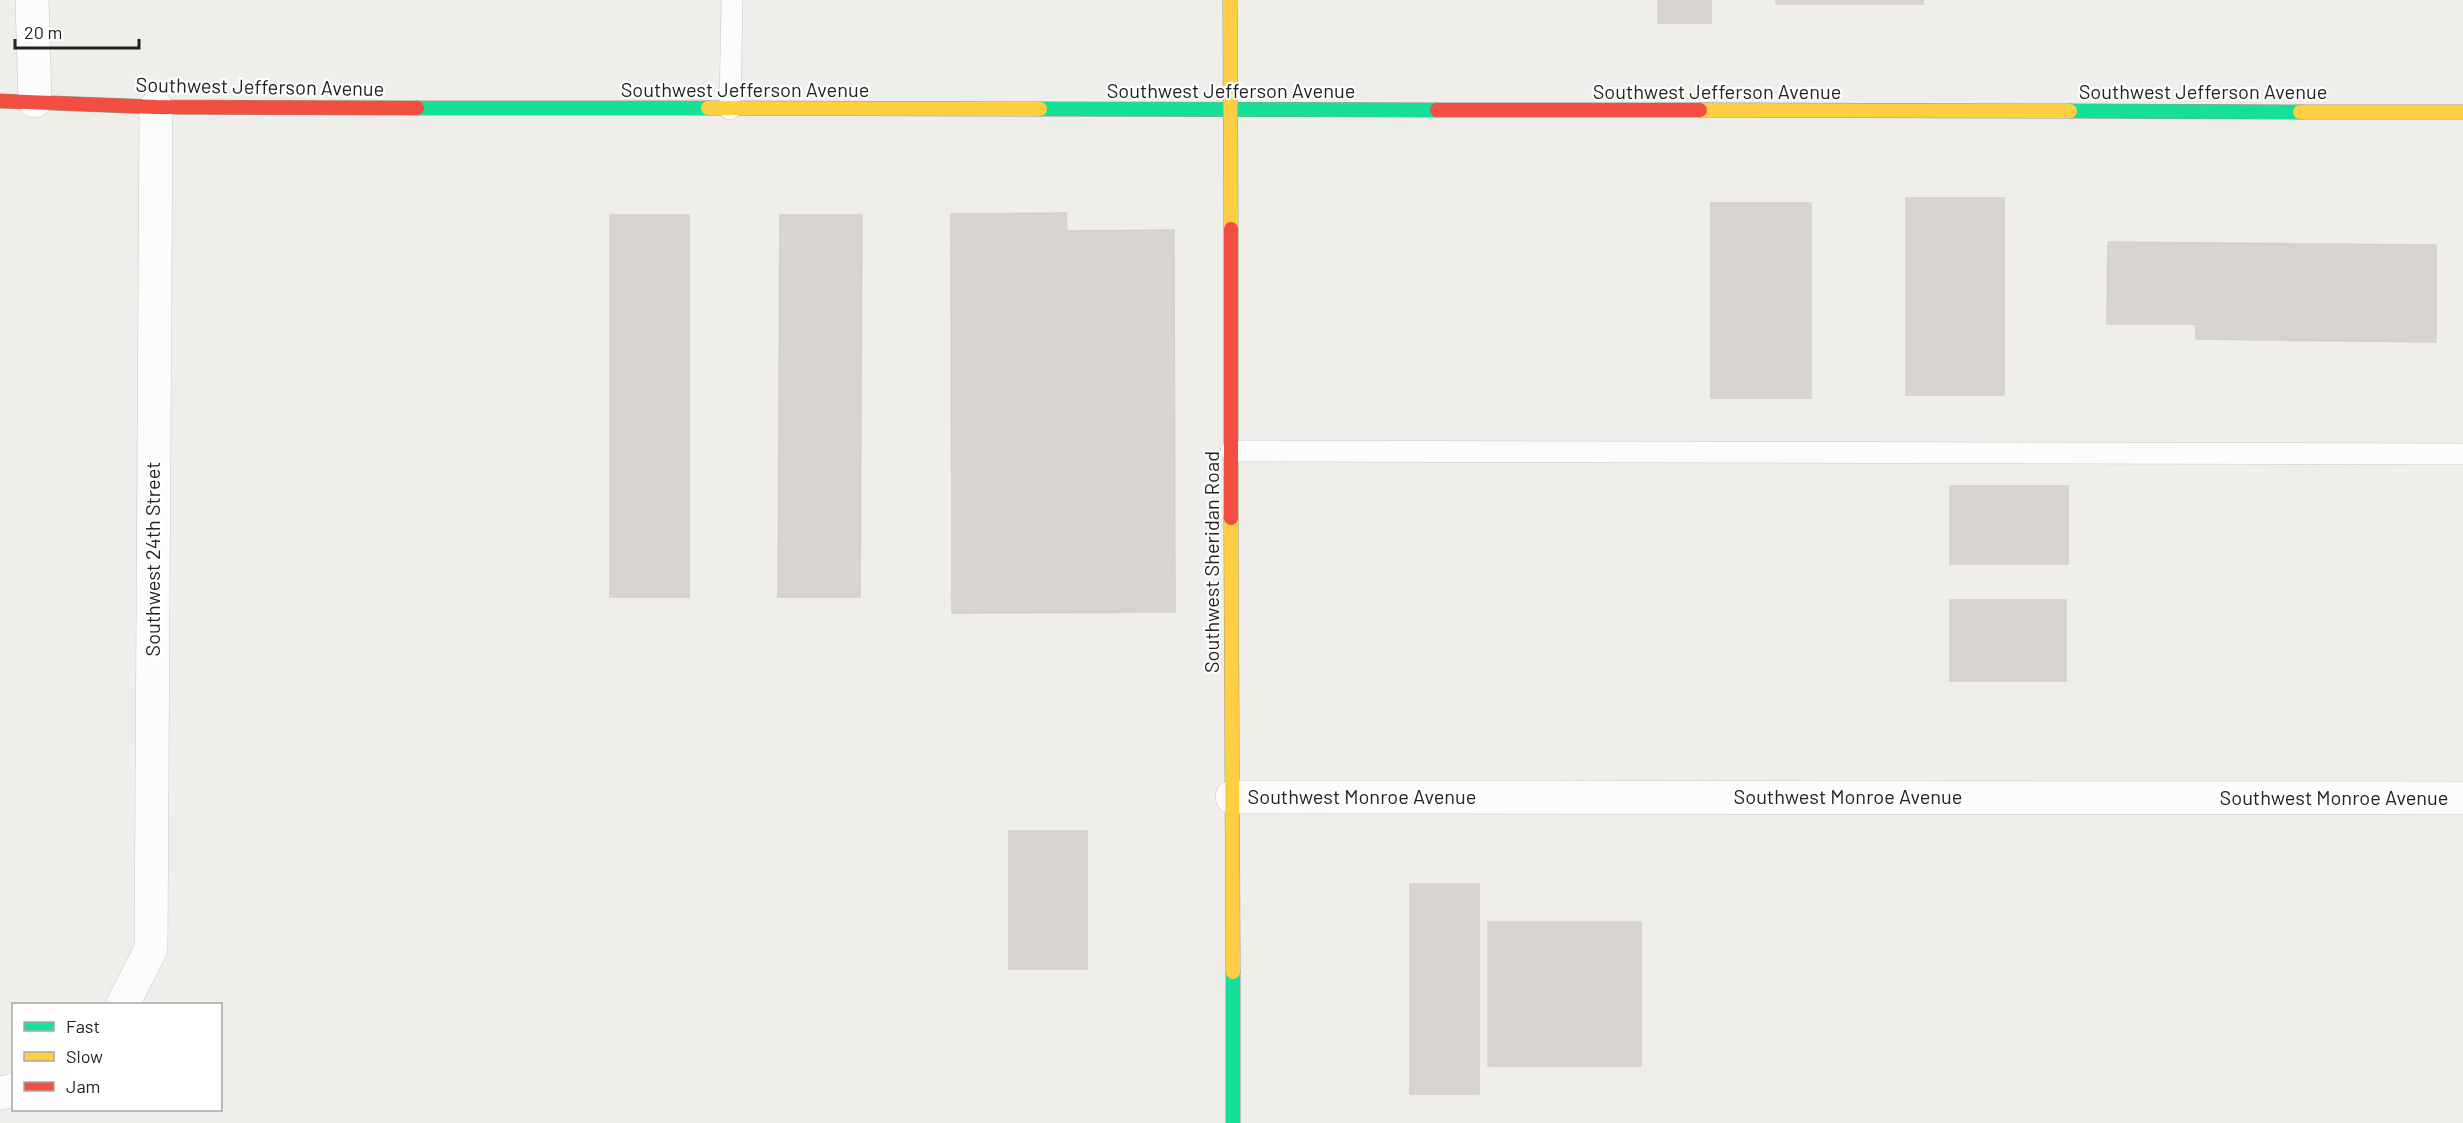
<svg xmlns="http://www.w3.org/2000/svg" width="2463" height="1123" viewBox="0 0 2463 1123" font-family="Barlow,sans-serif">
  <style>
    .building { fill: #d7d4d2; stroke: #d3d0cc; stroke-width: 1.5 }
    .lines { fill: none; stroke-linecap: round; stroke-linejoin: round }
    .lane-casing { stroke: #c9c8c7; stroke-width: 22 }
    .street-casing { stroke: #c9c8c7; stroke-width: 34 }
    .fast-casing { stroke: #999a82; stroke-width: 15 }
    .slow-casing { stroke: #999a82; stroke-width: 15 }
    .jam-casing { stroke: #999a82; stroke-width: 15 }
    .lane { stroke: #fdfcfc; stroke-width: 21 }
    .street { stroke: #fdfcfc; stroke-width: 33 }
    .fast { stroke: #16e098; stroke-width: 14 }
    .slow { stroke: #ffcf43; stroke-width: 14 }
    .jam { stroke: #f24e42; stroke-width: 14 }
    .labels { text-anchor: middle; stroke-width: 4.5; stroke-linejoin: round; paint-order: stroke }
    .street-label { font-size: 20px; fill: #222; stroke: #fff }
  </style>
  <rect width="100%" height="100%" fill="#f0eeeb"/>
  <g class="building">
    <rect x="1658" y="0" width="53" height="23"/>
    <rect x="1776" y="0" width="147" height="4"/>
    <rect x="1906" y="198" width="98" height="197"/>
    <rect x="1711" y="203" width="100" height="195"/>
    <polygon points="1066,213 1067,231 1174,230 1175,612 952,613 951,214"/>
    <rect x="610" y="215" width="79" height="382"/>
    <polygon points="780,215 862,215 860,597 778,597"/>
    <polygon points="2108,242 2436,245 2436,342 2196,339 2196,324 2107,324"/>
    <rect x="1950" y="486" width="118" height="78"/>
    <rect x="1950" y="600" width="116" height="81"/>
    <rect x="1009" y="831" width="78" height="138"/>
    <rect x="1410" y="884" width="69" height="210"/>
    <rect x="1488" y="922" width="153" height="144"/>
  </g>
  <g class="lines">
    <defs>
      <g id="lane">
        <polyline points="730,109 732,0"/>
        <polyline points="1231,451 2463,454"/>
      </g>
      <g id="street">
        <polyline points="32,0 35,101"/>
        <polyline points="1232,797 2463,798"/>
        <polyline points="123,1004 151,949 156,107"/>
        <polyline points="0,1093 14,1090"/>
      </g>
      <g id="fast">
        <polyline points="417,108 708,108"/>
        <polyline points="1040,109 1437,110"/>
        <polyline points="2070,111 2300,112"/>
        <polyline points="1233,972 1233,1123"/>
      </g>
      <g id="slow">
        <polyline points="1230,0 1231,229"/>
        <polyline points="708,108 1040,109"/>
        <polyline points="1700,110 2070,111"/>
        <polyline points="2300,112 2463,112"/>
        <polyline points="1231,518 1233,972"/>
      </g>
      <g id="jam">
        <polyline points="0,101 156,107 417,108"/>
        <polyline points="1437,110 1700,110"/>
        <polyline points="1231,229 1231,518"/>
      </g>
    </defs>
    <use href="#lane" class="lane-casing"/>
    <use href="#street" class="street-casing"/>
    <use href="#fast" class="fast-casing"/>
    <use href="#slow" class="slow-casing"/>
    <use href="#jam" class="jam-casing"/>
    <use href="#lane" class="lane"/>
    <use href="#street" class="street"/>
    <use href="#fast" class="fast"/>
    <use href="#slow" class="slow"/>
    <use href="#jam" class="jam"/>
  </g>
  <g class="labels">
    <g class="street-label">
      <text transform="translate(260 87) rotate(1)" y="7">Southwest Jefferson Avenue</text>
      <text x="745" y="97">Southwest Jefferson Avenue</text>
      <text x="1231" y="98">Southwest Jefferson Avenue</text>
      <text x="1717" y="99">Southwest Jefferson Avenue</text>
      <text x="2203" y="99">Southwest Jefferson Avenue</text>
      <text transform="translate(153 559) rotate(-90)" y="7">Southwest 24th Street</text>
      <text transform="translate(1212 562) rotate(-90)" y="7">Southwest Sheridan Road</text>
      <text x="1362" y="804">Southwest Monroe Avenue</text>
      <text x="1848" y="804">Southwest Monroe Avenue</text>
      <text x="2334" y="805">Southwest Monroe Avenue</text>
    </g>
  </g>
  <rect x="12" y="1003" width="210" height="108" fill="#ffffff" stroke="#a7a7a7" stroke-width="1.5"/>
  <rect x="24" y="1022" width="30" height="9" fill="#16e098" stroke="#a7a7a7" stroke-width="1.5"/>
  <text x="66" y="1033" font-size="18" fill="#222222">Fast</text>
  <rect x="24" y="1052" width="30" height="9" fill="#ffcf43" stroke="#a7a7a7" stroke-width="1.5"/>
  <text x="66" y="1063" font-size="18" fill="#222222">Slow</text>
  <rect x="24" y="1082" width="30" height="9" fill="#f24e42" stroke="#a7a7a7" stroke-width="1.5"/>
  <text x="66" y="1093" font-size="18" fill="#222222">Jam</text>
  <path d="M15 39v9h124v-9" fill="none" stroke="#222222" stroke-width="3"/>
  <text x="24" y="39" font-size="18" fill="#222222" stroke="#ffffff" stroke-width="4.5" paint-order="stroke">20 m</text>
</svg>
